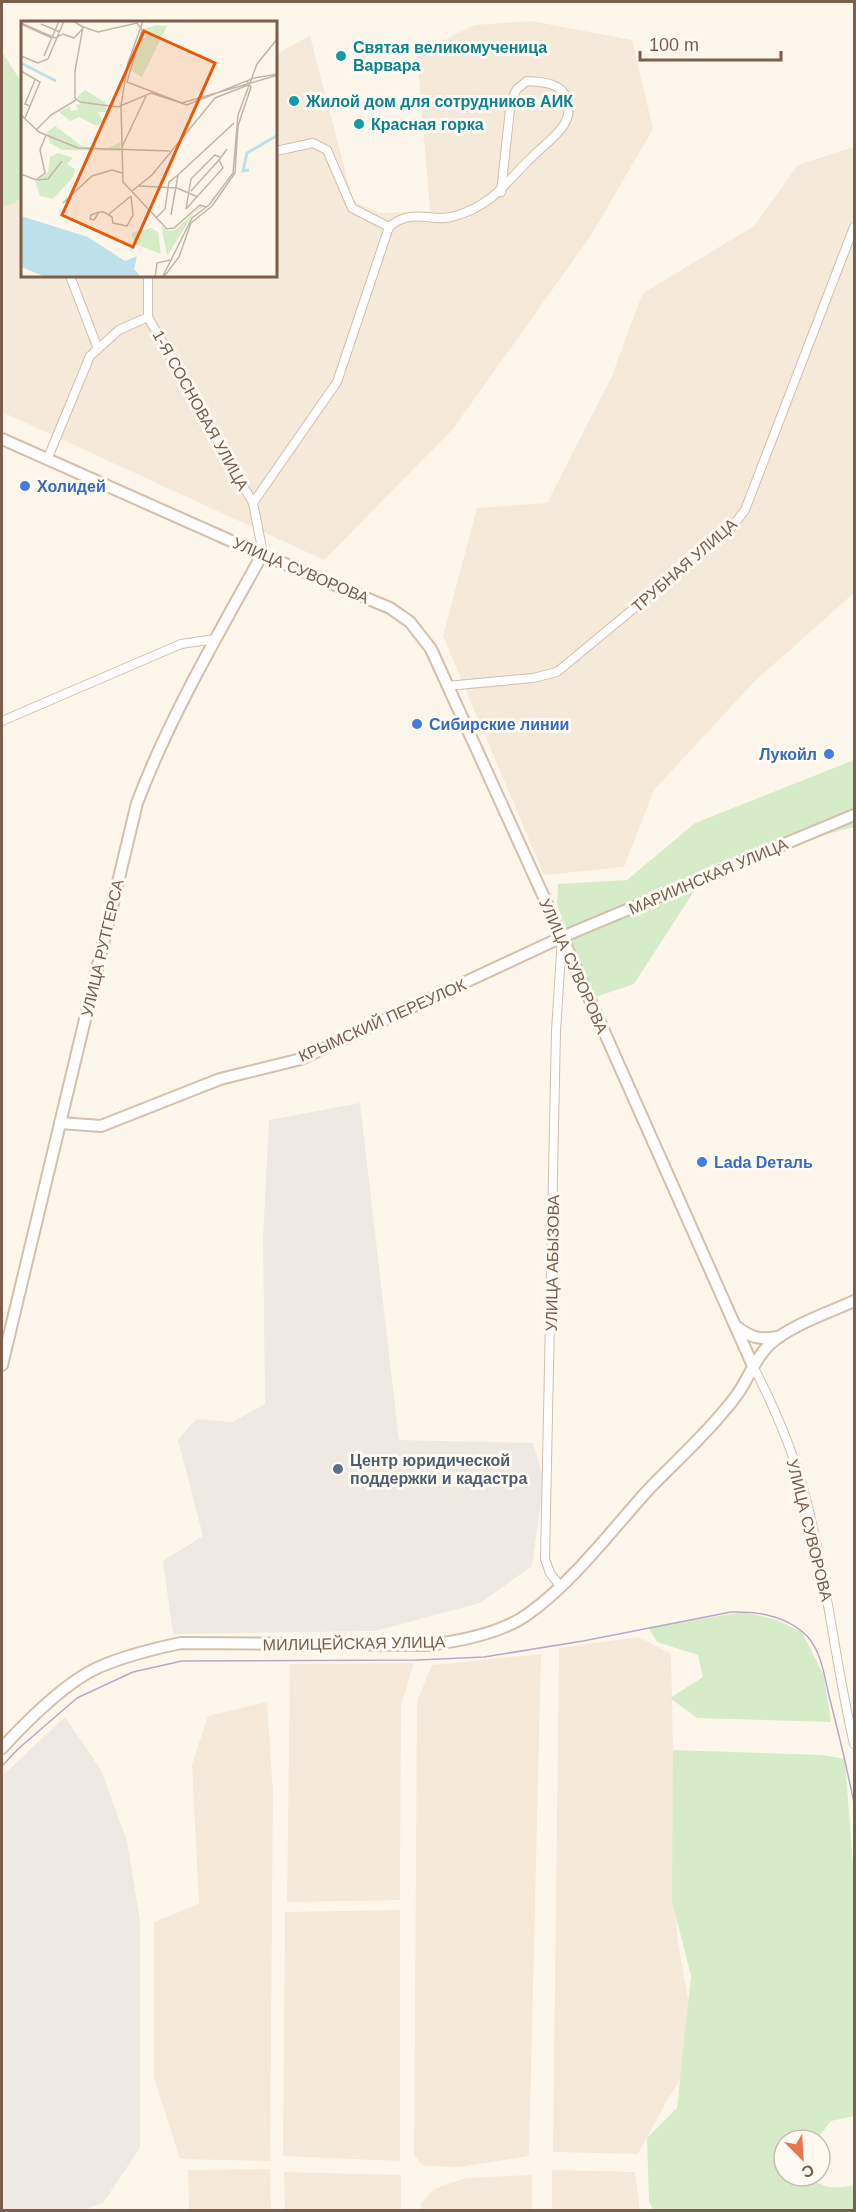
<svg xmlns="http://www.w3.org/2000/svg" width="856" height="2212" viewBox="0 0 856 2212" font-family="Helvetica,sans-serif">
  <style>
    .residential { fill: #f5e9d9 }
    .industrial { fill: #efe9e4 }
    .green { fill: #d6ecc8 }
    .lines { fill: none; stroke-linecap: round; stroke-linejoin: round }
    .minor-casing { stroke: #d1bfaf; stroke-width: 10 }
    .secondary-casing { stroke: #d4c0ad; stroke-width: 14 }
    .minor { stroke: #fff; stroke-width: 8 }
    .secondary { stroke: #fff; stroke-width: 10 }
    .tram { stroke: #bba7c9; stroke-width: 1.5 }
    .culture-dot { fill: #0f9aa8; stroke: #fffbf3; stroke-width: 2 }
    .shop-dot { fill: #3f7fe0; stroke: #fffbf3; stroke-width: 2 }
    .service-dot { fill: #5c6f8a; stroke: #fffbf3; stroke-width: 2 }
    .labels { text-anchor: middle; stroke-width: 6; stroke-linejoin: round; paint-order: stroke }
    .culture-label { font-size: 16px; font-weight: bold; fill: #0d838f; stroke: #fffbf3; text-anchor: start }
    .street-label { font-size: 16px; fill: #7b5e4c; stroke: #fffbf3 }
    .shop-label { font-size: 16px; font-weight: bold; fill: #366cbe; stroke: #fffbf3; text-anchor: start }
    .service-label { font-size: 16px; font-weight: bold; fill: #4e5e75; stroke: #fffbf3; text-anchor: start }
    .inset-river { fill: none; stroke: #bee1e9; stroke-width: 3 }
    .inset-road { fill: none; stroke: #c5b5a6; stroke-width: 1.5 }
    .view { fill: #e8590c; fill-opacity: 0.15; stroke: #e8590c; stroke-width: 3 }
    .inset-edge { fill: none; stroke: #7b5e4c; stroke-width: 3 }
  </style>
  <rect width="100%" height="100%" fill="#fdf7eb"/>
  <g class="residential">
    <polygon points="531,21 632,40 653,129 590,237 453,429 324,560 2,412 2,207 15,203 22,195 22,276 276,276 276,54 310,36 353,201 380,213 430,211 417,53 475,25"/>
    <polygon points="854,147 854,593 755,681 654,790 624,867 544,875 443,636 477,508 547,503 612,376 642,294 754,226 798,165"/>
    <polygon points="639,1637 671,1654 677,1937 697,2051 665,2104 638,2154 553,2152 559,1648"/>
    <polygon points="541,1654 529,2156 459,2167 423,2166 414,2155 417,1701 432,1665"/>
    <polygon points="414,1663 401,1704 400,1900 287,1902 290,1664"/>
    <polygon points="267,1702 273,1792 270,2161 180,2159 154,2078 154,1922 199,1904 192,1764 208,1716"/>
    <polygon points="400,1910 400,2161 283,2156 285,1912"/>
    <polygon points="270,2169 271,2210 189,2210 188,2170"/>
    <polygon points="552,2170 635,2172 640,2210 552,2210"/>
    <polygon points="284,2172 401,2175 401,2210 285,2210"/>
    <polygon points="532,2175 532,2210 421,2210 421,2203 434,2189 465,2178"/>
  </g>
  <g class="industrial">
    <polygon points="360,1103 399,1440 533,1443 544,1480 532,1566 480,1603 375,1631 173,1634 163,1561 203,1536 178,1440 196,1419 233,1422 265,1404 263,1236 269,1120"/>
    <polygon points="65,1717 101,1770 127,1841 140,1921 140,2148 103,2203 83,2210 2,2210 2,1776"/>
  </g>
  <g class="green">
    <polygon points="2,52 22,83 22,195 15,203 2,207"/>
    <polygon points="854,760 854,827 711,865 634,984 593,998 557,905 558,884 627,880 695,823"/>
    <polygon points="744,1612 777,1620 802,1632 824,1676 831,1722 697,1718 670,1698 703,1677 698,1655 657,1642 648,1627"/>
    <path d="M 673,1750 L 823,1755 L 845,1759 L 854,1878 L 854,2116 L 831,2121 L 816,2140 L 784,2140 L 784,2176 L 814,2176 L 814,2180 C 827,2190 839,2188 854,2185 L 854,2210 L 653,2210 L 649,2201 L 647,2138 L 677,2108 L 691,1976 L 672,1901 Z"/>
  </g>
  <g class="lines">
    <defs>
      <g id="minor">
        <path d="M 276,151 L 313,143 L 327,150 L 352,208 L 389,227 C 414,206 431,224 455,216 C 493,205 505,183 531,158 C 547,141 576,126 567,99 C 561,82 541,82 527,81 L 517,89 L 511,100 L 501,192"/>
        <polyline points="70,276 98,349"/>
        <polyline points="148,276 148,317 253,503"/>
        <polyline points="47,460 90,356 119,330 148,317"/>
        <polyline points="263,553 253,503 337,382 389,227"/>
        <polyline points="447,686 533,678 557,672 731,528 745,510 854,227"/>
        <polyline points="2,721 181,644 215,639"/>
        <path d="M 753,1366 C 777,1412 797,1461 809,1511 C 828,1588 836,1667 854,1744"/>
        <polyline points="560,1586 550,1573 545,1559 556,1031 562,938"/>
      </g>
      <g id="secondary">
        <polyline points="2,439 247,548 390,608 410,622 431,649 562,937 753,1366"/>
        <polyline points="60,1123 101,1126 220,1079 301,1059 562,937 854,815"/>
        <path d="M 737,1327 C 751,1338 761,1340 778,1337"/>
        <path d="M 2,1365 L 137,803 C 170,716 218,635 263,553"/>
        <path d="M 2,1748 C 26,1722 65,1683 97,1668 C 124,1656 152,1649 181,1643 L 429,1645 C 460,1641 502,1633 528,1614 C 572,1583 612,1530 648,1490 C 673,1464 701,1439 724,1411 C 733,1401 741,1390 747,1378 C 754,1366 759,1354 770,1344 C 791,1325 828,1313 854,1301"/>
      </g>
    </defs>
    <use href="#minor" class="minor-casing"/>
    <use href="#secondary" class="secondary-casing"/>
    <use href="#minor" class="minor"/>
    <use href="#secondary" class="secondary"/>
    <path class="tram" d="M 2,1766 L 18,1749 L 77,1698 L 133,1672 L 182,1661 L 417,1660 L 484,1657 L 583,1641 L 731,1612 C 758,1611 787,1616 807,1636 C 822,1652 825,1680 830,1700 C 839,1734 847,1769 854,1803"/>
  </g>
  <g class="culture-dot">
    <circle cx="341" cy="56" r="6"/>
    <circle cx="294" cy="101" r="6"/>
    <circle cx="359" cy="124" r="6"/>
  </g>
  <g class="shop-dot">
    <circle cx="25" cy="486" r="6"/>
    <circle cx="417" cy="724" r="6"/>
    <circle cx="829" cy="754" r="6"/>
    <circle cx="702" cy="1162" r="6"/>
  </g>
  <circle class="service-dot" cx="338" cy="1469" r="6"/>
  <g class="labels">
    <g class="culture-label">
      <text x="353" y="53">Святая великомученица<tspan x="353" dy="18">Варвара</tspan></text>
      <text x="306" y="107">Жилой дом для сотрудников АИК</text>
      <text x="371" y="130">Красная горка</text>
    </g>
    <g class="street-label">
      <text transform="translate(201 410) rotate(61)" y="6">1-Я СОСНОВАЯ УЛИЦА</text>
      <text transform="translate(684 565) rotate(-41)" y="6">ТРУБНАЯ УЛИЦА</text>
      <text transform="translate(301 570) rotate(23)" y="6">УЛИЦА СУВОРОВА</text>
      <text transform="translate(708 876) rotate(-23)" y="6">МАРИИНСКАЯ УЛИЦА</text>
      <text transform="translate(102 948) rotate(-77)" y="6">УЛИЦА РУТГЕРСА</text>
      <text transform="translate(574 966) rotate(66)" y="6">УЛИЦА СУВОРОВА</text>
      <text transform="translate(382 1020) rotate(-24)" y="6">КРЫМСКИЙ ПЕРЕУЛОК</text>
      <text transform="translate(552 1263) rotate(-89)" y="6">УЛИЦА АБЫЗОВА</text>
      <text transform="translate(810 1530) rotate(76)" y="6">УЛИЦА СУВОРОВА</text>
      <text transform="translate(354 1643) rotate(-1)" y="6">МИЛИЦЕЙСКАЯ УЛИЦА</text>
    </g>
    <g class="shop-label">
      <text x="37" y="492">Холидей</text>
      <text x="429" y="730">Сибирские линии</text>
      <text x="817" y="760" text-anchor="end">Лукойл</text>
      <text x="714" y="1168">Lada Dеталь</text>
    </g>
    <g class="service-label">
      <text x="350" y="1466">Центр юридической<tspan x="350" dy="18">поддержки и кадастра</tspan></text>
    </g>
  </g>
  <g transform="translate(21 21)">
    <rect width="256" height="256" fill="#fdf7eb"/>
    <path d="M 136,4 L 146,5 L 121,56 L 107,48 L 118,18 L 125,16 L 120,12 L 123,8 ZM 64,69 L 84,81 L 86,91 L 77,91 L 82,101 L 76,105 L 58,96 L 49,100 L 38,91 L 49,85 L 50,90 L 57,89 L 55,84 L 60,83 L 56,76 ZM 34,105 L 61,125 L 85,128 L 100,121 L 99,130 L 41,129 L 29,122 L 26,111 ZM 37,132 L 52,137 L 46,143 L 54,148 L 52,156 L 32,178 L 19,175 L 14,161 L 27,151 L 29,136 ZM 181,184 L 182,186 L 173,192 L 146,235 L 140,204 L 147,210 L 154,209 ZM 130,207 L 137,211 L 140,233 L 114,223 L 110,212 Z" fill="#d6ecc8"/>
    <path d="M 0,195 L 67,216 L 104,240 L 116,235 L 113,248 L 120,256 L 25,256 L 0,246 Z" fill="#bee1e9"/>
    <path class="inset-river" d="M 0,42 L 35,60M 228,149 L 222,150 L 226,132 L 257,114"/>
    <path class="inset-road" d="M 52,0 L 62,6 L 54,50 L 54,77 L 59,81 L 97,86 L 130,72 L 166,84 L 233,57 L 257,53M 0,2 L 34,17 L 42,13 L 53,17 L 63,6 L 77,11 L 116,2 L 121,9 L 106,61 L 161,82 L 257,54M 0,3 L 31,17M 20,3 L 39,11M 0,35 L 17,42 L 27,38M 23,35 L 38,0M 27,38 L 43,0M 0,50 L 19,61 L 4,97M 100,84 L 107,42 L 122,0M 9,85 L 4,83 L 14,59M 100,85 L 102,161 L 146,208 L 153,207 L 179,184 L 185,186M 0,94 L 18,111 L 57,127 L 149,130M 15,109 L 30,94 L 55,79M 101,126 L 125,75M 0,153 L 15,159 L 24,152 L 19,129 L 25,114M 17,159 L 27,158 L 41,140M 118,165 L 156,167 L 177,176M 111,170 L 131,154 L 194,77 L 227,64M 170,170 L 198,139M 42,182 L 71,155 L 91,149 L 101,152M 165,188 L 202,147 L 198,139 L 206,128M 165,188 L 170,158 L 194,134 L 199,136M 78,191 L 73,199 L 69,198 L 70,194 L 78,191 L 83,191 L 91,196 L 92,202 L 106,205 L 112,194 L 110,175M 88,193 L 110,175M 150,194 L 157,154 L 213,102M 135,197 L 144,188 L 148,161 L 157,154M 134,257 L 136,242 L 149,239M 141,257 L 171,197 L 188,184 L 212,152 L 217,94 L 236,43 L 257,17M 142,257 L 158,236 L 170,202 L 191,185 L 214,152 L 217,105 L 230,66 L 226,60"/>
    <path class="view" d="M 123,10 L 194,42 L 112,226 L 41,194 Z"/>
    <rect width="256" height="256" class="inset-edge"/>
  </g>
  <rect width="856" height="2212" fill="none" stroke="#7b5e4c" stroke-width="6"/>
  <g transform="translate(802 2158) rotate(156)"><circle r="28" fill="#fffbf3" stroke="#cabcb0" stroke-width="1.5"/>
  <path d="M0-4.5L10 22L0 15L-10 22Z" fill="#e9764e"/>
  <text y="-9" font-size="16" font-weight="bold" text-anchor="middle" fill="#7b5e4c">С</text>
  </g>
  <path d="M640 51v9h141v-9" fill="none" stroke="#7b5e4c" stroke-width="3"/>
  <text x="649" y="51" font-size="18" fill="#7b5e4c" stroke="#fffbf3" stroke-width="4.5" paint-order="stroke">100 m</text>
</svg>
